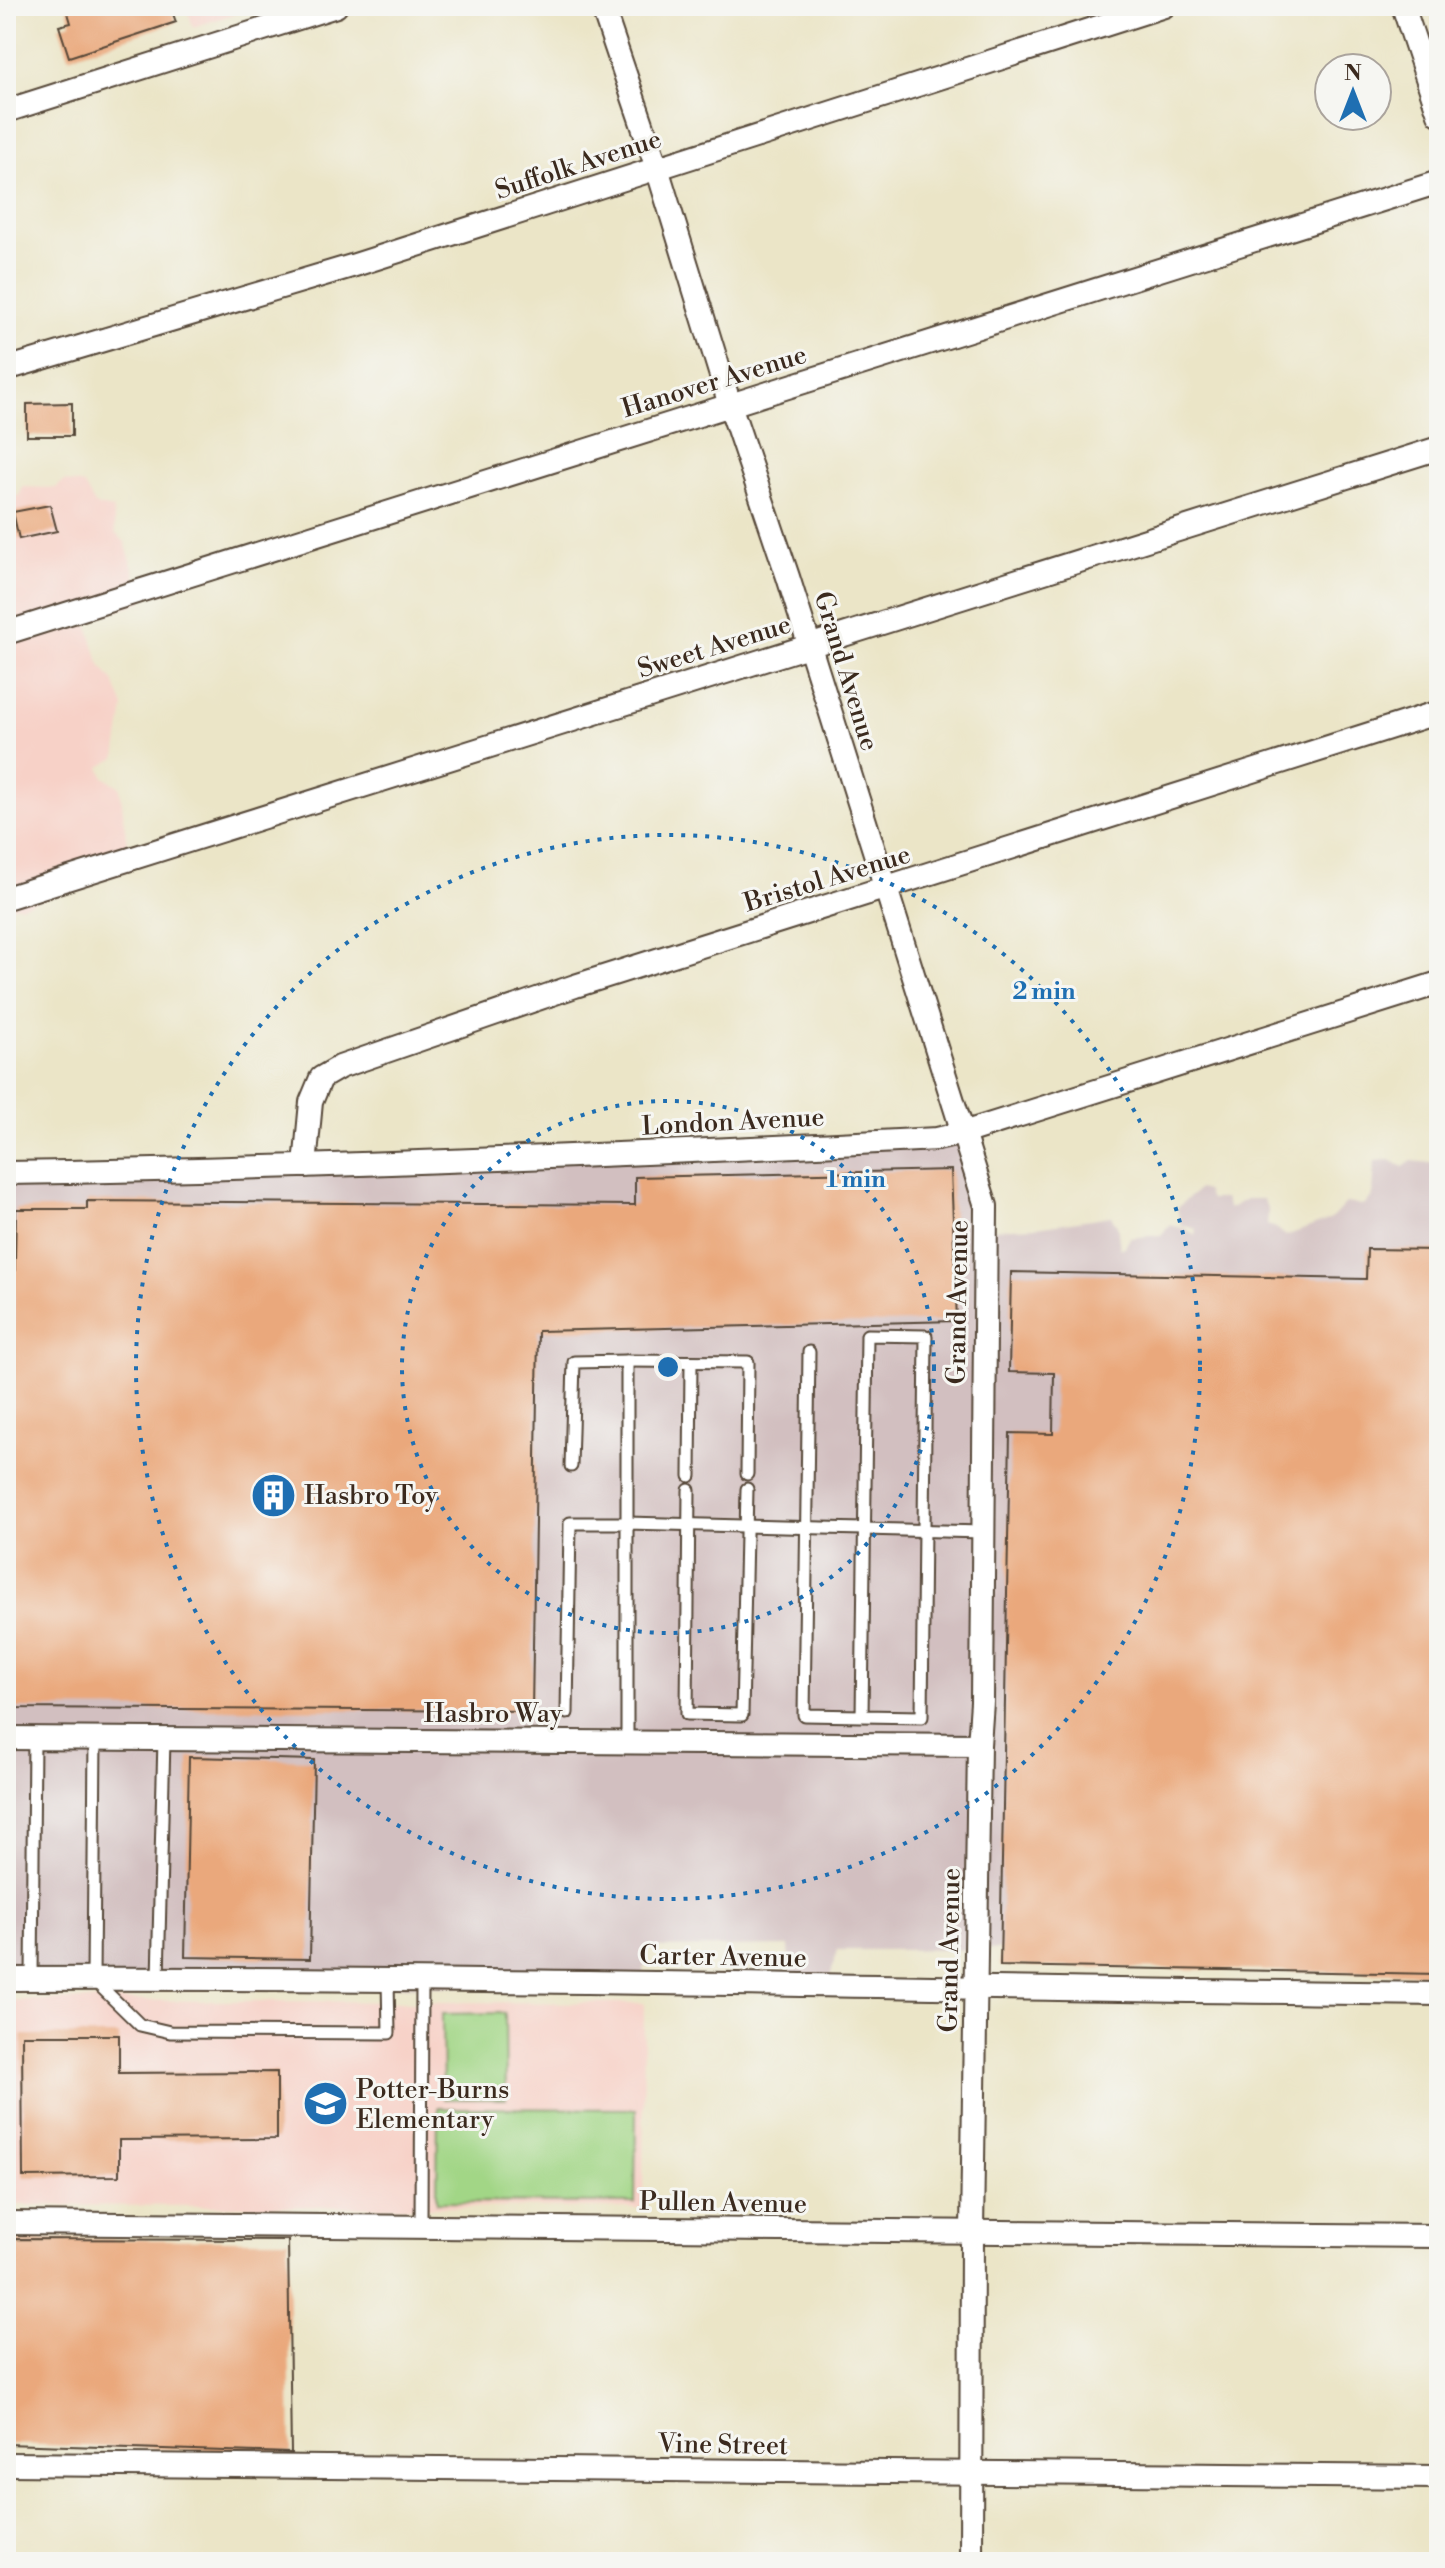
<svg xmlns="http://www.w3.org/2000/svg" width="1445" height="2568" viewBox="0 0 1445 2568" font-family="'Libre Bodoni',serif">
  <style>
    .built { fill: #f7d1c7 }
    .industrial { fill: #d2bfc0 }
    .green { fill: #a2d686; stroke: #6e8052; stroke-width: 2 }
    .building { fill: #eaa87c }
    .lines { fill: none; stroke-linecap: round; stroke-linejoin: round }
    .lane-casing { stroke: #554637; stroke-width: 15 }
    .street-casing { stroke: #554637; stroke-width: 26 }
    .lane { stroke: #fff; stroke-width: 11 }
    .street { stroke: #fff; stroke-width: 22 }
    .ring { fill: none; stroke: #1f6fb2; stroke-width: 4; stroke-dasharray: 4 8 }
    .labels { text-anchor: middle; stroke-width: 6; stroke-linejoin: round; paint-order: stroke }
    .street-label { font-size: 26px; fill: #3b2a1e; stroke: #f6f6f2 }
    .poi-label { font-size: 26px; fill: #3b2a1e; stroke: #f6f6f2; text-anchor: start }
    .centre { fill: #1f6fb2; stroke: #f6f6f2; stroke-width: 4 }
    .ring-label { font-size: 24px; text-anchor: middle; font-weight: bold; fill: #1f6fb2; stroke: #f6f6f2; stroke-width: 6; stroke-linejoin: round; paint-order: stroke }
  </style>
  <rect width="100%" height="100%" fill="#f6f6f2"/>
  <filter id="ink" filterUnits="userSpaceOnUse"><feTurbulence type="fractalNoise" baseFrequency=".0125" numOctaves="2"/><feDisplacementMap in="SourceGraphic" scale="16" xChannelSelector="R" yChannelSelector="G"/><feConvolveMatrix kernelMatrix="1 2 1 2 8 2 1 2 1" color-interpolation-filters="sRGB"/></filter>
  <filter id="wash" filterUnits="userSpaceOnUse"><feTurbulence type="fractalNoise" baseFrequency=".006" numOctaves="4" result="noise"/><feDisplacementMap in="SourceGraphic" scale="32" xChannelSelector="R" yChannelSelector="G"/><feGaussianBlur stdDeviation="1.8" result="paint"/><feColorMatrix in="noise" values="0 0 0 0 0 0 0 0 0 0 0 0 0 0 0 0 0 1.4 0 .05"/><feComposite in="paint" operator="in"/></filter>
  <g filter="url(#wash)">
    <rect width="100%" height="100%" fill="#ebe5c7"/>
    <g class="built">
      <polygon points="186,6 260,6 193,27"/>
      <polygon points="64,481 84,485 95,505 113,509 115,533 125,542 143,601 87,621 100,665 114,682 124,707 116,758 100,767 104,777 120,787 130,869 21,906 6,906 6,496 19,496 23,487 56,488"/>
      <polygon points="6,2000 644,2003 643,2208 6,2205"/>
    </g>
    <polygon class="industrial" points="963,1139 988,1229 1037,1227 1111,1216 1117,1225 1120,1249 1125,1247 1130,1238 1161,1235 1170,1225 1186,1229 1196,1236 1196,1229 1181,1225 1177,1208 1199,1189 1206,1191 1210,1199 1224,1199 1229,1209 1246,1199 1263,1199 1268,1209 1267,1225 1276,1228 1286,1236 1331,1219 1346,1203 1364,1206 1373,1195 1375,1161 1390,1160 1403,1167 1412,1161 1439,1164 1439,1952 1195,1949 838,1950 825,1993 792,1989 789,1946 647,1948 642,1989 6,1982 6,1185 302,1166"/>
    <g class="green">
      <polygon points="505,2013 506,2099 443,2099 442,2014"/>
      <polygon points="438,2108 636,2109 635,2203 437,2202"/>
    </g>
    <g id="blocks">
      <g class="building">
        <polygon points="66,6 170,6 176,22 69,57 59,26 71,23"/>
        <polygon points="72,403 72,436 27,436 27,404"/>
        <polygon points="50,505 57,531 19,539 13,512"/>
        <polygon points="951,1170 957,1321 538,1331 532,1711 6,1708 16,1209 87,1209 87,1201 635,1205 635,1177"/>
        <polygon points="1367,1249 1439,1250 1439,1974 1000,1966 1010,1433 1053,1434 1054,1373 1009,1372 1011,1272 1366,1279"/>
        <polygon points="189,1757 314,1760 310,1959 185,1957"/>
        <polygon points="22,2035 119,2035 119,2073 277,2072 277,2139 119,2140 119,2176 23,2177"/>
        <polygon points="6,2239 288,2240 291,2453 6,2444"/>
      </g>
    </g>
  </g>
  <g filter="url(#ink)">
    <use href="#blocks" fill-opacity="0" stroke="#554637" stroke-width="2"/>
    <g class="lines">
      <defs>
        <g id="lane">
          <polyline points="809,1352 804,1715 862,1716 867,1335 926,1336 922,1717 862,1716"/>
          <polyline points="627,1361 748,1362 747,1474"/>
          <polyline points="690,1476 691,1362"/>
          <polyline points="689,1490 687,1714 742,1715 747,1489"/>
          <polyline points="567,1713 570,1523 627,1523 627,1361 574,1362 571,1466"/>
          <polyline points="95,1738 93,1979 140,2025 170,2032 389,2033 388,1980"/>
          <polyline points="627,1742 627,1523 983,1532"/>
          <polyline points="32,1979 34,1738"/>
          <polyline points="158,1979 164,1739"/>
          <polyline points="421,2227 422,1981"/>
        </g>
        <g id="street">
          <polyline points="602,6 657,168 730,405 788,577 986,1206 982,1702 979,1745 972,2232 971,2562"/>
          <polyline points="1403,6 1439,114"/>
          <polyline points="6,111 336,6"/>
          <polyline points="6,369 355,265 1164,6"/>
          <polyline points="6,633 1439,182"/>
          <polyline points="6,898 1439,448"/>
          <polyline points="305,1166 311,1102 321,1078 340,1067 575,986 1439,712"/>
          <path d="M 6,1173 C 317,1168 627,1155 937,1139 L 963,1133 L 1439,983"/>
          <polyline points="6,1738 979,1745"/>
          <path d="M 6,1979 C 484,1977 961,1989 1439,1994"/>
          <polyline points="6,2223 1439,2236"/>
          <polyline points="6,2464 1439,2477"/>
        </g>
      </defs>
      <use href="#lane" class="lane-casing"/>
      <use href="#street" class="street-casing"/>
      <use href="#lane" class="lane"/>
      <use href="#street" class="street"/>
    </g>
  </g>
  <g class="ring">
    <circle cx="668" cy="1367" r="266"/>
    <circle cx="668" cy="1367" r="532"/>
  </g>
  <defs>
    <symbol id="building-disc" viewBox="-11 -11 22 22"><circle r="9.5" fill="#1f6fb2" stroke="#f6f6f2"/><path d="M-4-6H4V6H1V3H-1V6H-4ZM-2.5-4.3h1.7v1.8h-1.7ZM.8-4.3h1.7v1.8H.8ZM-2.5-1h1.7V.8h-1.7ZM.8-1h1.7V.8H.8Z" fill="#fff"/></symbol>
    <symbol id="school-disc" viewBox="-11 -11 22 22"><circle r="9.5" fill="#1f6fb2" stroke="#f6f6f2"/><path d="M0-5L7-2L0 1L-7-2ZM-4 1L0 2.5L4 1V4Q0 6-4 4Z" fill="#fff"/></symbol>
  </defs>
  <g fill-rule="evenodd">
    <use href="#building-disc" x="248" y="1470" width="51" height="51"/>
    <use href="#school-disc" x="300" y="2078" width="51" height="51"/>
  </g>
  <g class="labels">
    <g class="street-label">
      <text transform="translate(578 164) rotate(-18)" y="9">Suffolk Avenue</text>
      <text transform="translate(714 381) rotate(-17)" y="9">Hanover Avenue</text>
      <text transform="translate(714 646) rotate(-17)" y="9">Sweet Avenue</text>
      <text transform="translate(847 671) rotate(73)" y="9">Grand Avenue</text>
      <text transform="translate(827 878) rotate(-17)" y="9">Bristol Avenue</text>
      <text transform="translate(733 1121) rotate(-3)" y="9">London Avenue</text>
      <text transform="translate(957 1302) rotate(-89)" y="9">Grand Avenue</text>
      <text x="493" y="1722">Hasbro Way</text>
      <text transform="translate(949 1950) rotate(-89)" y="9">Grand Avenue</text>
      <text transform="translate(723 1956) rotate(1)" y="9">Carter Avenue</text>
      <text transform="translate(723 2202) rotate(1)" y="9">Pullen Avenue</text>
      <text transform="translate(723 2444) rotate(1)" y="9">Vine Street</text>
    </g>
    <g class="poi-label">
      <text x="304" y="1504">Hasbro Toy</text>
      <text x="356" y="2098">Potter-Burns<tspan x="356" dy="30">Elementary</tspan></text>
    </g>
  </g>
  <circle cx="668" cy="1367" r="12" class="centre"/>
  <g class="ring-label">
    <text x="1044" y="999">2 min</text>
    <text x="856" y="1187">1 min</text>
  </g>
  <rect width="1445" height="2568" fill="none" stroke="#f6f6f2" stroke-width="32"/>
  <g transform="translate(1353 92)"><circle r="38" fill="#f6f6f2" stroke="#aba49d" stroke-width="2"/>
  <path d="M0-6L14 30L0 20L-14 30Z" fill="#1f6fb2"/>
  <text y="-12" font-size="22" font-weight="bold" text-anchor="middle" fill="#3b2a1e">N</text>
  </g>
</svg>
